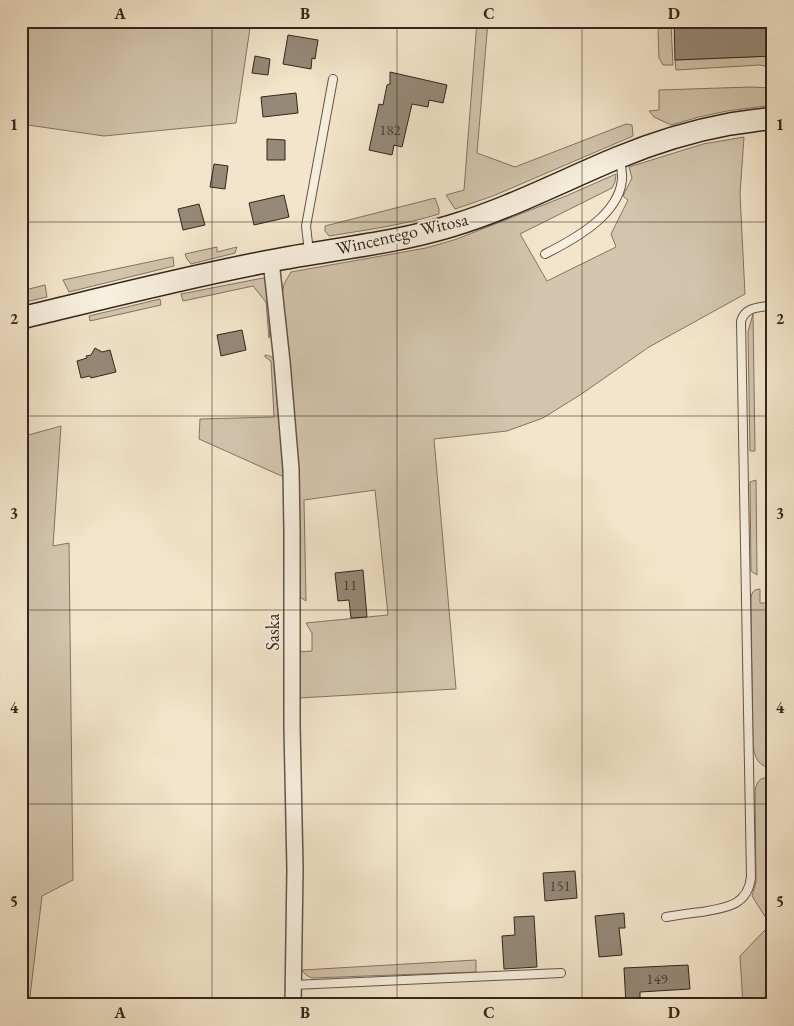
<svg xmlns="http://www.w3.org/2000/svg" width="794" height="1026" viewBox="0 0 794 1026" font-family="'EB Garamond',serif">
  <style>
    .green { fill: #d2c4ad; stroke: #827464 }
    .building { fill: #968977; stroke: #32251c }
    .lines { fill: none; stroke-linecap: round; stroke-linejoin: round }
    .lane-casing { stroke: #625548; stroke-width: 10 }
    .street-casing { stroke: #625548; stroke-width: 18 }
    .secondary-casing { stroke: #32251c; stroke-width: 24 }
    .lane { stroke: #f7eedd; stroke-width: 8 }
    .street { stroke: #f7eedd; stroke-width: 15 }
    .secondary { stroke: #f7eedd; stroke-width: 21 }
    .grid { fill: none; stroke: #32251c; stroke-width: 1; stroke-opacity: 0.55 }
    .labels { text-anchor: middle; stroke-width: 4.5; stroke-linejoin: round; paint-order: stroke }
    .number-label { font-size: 15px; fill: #4b3e33 }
    .street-label { font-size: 18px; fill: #32251c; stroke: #f7eedd }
    .neatline { fill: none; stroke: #32251c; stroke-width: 2 }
    .grid-label { font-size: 16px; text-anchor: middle; font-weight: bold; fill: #32251c }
  </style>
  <rect width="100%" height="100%" fill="#f3e5cb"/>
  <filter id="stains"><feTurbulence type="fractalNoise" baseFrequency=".004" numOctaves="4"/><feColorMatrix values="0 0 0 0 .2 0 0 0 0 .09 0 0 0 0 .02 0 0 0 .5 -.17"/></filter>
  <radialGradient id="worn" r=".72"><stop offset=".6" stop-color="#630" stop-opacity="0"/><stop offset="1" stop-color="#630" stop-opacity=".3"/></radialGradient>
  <g class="green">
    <polygon points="21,21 251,21 236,123 104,136 21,124"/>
    <polygon points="477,21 488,21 477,153 515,167 626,124 632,125 633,136 493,196 455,209 446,195 464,190"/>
    <polygon points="665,23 671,23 673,65 663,65 659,58 658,31 661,25"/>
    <polygon points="773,56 773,67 759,65 676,70 675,60"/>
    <polygon points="751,87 773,88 773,105 727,111 699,117 671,125 654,117 649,111 659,110 659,90"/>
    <polygon points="744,137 740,194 745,294 649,347 580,395 543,418 507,431 434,439 456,689 299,698 298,652 312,651 312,633 306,623 388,615 375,490 304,500 306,601 300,597 297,588 281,301 284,284 291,272 426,248 457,239 566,196 616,174 615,182 612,188 520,234 547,281 616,247 611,234 628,200 623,196 632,178 629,167 703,144"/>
    <path d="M 435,198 L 439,209 L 439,214 C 403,225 366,230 329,236 L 325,231 L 325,226 Z"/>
    <polygon points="217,247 217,252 237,247 235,253 191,264 187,259 185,254"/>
    <polygon points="173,257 174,266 69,292 63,280"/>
    <path d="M 263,278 L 265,280 C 268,299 272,319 269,338 L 266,302 L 253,286 L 183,301 L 181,294 Z"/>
    <polygon points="45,285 47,297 21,303 21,291"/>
    <polygon points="160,299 161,305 90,321 89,316"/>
    <polygon points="753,314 755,451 750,451 748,332"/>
    <path d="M 265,355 C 272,356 274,358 277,364 L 286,478 L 199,439 L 200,419 L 274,417 L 271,361 L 265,357 Z"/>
    <polygon points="61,426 53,546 69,543 73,880 42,896 29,1005 21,1005 21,437"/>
    <polygon points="756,480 757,575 751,571 750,482"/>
    <path d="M 760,589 L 760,603 L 773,603 L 773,768 C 758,767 754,757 753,743 L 751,599 L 752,593 L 755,590 Z"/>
    <path d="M 773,777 L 773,929 L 752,896 L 756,882 L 755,790 C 758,778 761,778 773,777 Z"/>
    <polygon points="766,929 773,939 773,993 769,1005 743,1005 740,956"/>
    <polygon points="476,960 476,972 312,978 306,975 302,970"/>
  </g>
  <g class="building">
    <polygon points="674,21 773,21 773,56 675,60"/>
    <polygon points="288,35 318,40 315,59 312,58 311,69 283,64"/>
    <polygon points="255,56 270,59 268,75 252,73"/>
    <polygon points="390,72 447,85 443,103 429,100 428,107 412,104 402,147 394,145 392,155 369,150 379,104 383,105 387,85 390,84"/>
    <polygon points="296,93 298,113 263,117 261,97"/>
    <polygon points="267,139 285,140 285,160 267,160"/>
    <polygon points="214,164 228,166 225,189 210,187"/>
    <polygon points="284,195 289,217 254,225 249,203"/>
    <polygon points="199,204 205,225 183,230 178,209"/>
    <polygon points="242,330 246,350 221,356 217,335"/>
    <polygon points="95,348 102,352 110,350 116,372 91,378 90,376 81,378 77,361 87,358 86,356 91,355"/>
    <polygon points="363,570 367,617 351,618 349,600 338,601 335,573"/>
    <polygon points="575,871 577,898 545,901 543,873"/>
    <polygon points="624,913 625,928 619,928 622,955 599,957 595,916"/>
    <polygon points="534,916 537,967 504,969 502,936 515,935 514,917"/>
    <polygon points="688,965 690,989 640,992 640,1005 626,1005 624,968"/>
  </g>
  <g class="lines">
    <defs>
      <g id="lane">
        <polyline points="309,252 306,226 333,79"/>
        <path d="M 545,254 C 579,237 636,206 619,159"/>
        <path d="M 666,917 C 678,915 690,913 701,912 C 725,908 748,906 751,877 L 741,321 C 746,306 759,308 773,305"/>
        <polyline points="293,985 561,973"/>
      </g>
      <g id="street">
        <polyline points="271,261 282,362 291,469 292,531 292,726 295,869 293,1005"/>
        <polyline points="772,1005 773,1001"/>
      </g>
      <path id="secondary" d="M 21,318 C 104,298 186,277 270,261 C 330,249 392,244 451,226 C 508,209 562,181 617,158 C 653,143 692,131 730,124 C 744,122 759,120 773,118"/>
    </defs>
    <use href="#lane" class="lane-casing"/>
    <use href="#street" class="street-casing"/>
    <use href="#secondary" class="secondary-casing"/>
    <use href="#lane" class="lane"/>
    <use href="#street" class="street"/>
    <use href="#secondary" class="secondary"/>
  </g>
  <path class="grid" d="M 212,21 L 212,1005M 397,21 L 397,1005M 582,21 L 582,1005M 21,222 L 773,222M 21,416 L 773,416M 21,610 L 773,610M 21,804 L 773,804"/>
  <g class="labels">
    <g class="number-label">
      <text x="390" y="135">182</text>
      <text x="350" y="590">11</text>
      <text x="560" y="891">151</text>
      <text x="657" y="984">149</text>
    </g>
    <g class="street-label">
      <text transform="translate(402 234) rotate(-13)" y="6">Wincentego Witosa</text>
      <text transform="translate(273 632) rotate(-90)" y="6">Saska</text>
    </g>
  </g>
  <rect width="794" height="1026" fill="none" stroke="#f3e5cb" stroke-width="55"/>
  <rect x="28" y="28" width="738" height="970" class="neatline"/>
  <g class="grid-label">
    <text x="120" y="19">A</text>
    <text x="305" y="19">B</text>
    <text x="489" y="19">C</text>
    <text x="674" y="19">D</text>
    <text x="14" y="130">1</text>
    <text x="780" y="130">1</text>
    <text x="14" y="324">2</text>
    <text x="780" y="324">2</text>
    <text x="14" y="519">3</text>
    <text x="780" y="519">3</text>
    <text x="14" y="713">4</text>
    <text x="780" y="713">4</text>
    <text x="14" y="907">5</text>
    <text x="780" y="907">5</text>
    <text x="120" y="1018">A</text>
    <text x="305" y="1018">B</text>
    <text x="489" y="1018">C</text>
    <text x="674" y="1018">D</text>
  </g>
  <rect width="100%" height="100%" filter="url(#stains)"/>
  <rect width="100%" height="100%" fill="url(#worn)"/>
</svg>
